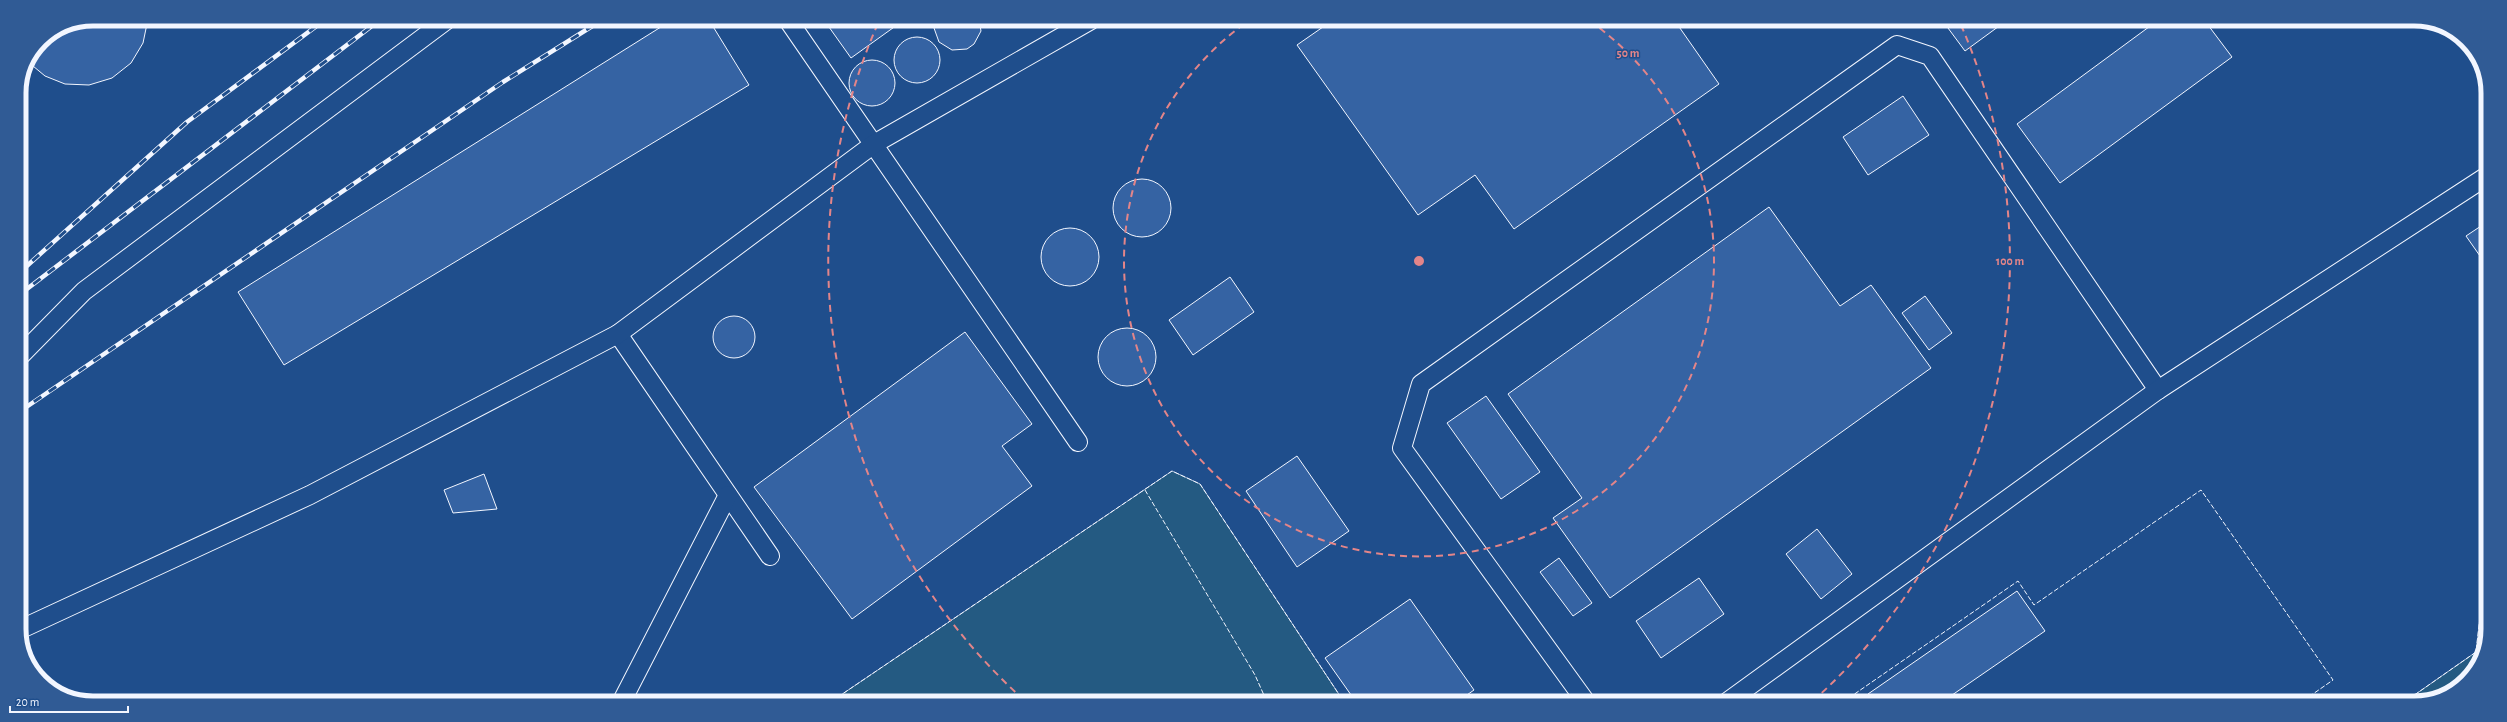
<svg xmlns="http://www.w3.org/2000/svg" width="2507" height="722" viewBox="0 0 2507 722" font-family="'Alegreya Sans',sans-serif">
  <style>
    .green { fill: #245a82; stroke: #a8bbd7 }
    .building { fill: #3563a3; stroke: #f2f6ff }
    .lines { fill: none; stroke-linecap: round; stroke-linejoin: round }
    .service-casing { stroke: #f2f6ff; stroke-width: 20 }
    .service { stroke: #1f4e8c; stroke-width: 18 }
    .rail-casing { stroke: #f2f6ff; stroke-width: 4.5 }
    .rail { stroke: #1f4e8c; stroke-width: 3; stroke-dasharray: 9; stroke-linecap: butt }
    .fence { stroke: #f2f6ff; stroke-width: 1; stroke-dasharray: 5 2; stroke-linecap: butt }
    .ring { fill: none; stroke: #e38589; stroke-width: 2; stroke-dasharray: 7 5 }
    .rim { fill: none; stroke: #f2f6ff; stroke-width: 5 }
    .centre { fill: #e38589; stroke: #1f4e8c; stroke-width: 2 }
    .ring-label { font-size: 12px; text-anchor: middle; font-weight: bold; fill: #e38589; stroke: #1f4e8c; stroke-width: 3; stroke-linejoin: round; paint-order: stroke }
  </style>
  <rect width="100%" height="100%" fill="#1f4e8c"/>
  <g class="green">
    <polygon points="1172,471 1200,484 1344,702 832,701"/>
    <polygon points="2486,565 2486,648 2459,688 2414,703 2403,703 2476,652"/>
  </g>
  <g class="building">
    <polygon points="93,19 148,19 143,43 131,63 112,78 89,85 65,84 45,76 27,61 41,41 65,25"/>
    <polygon points="672,20 709,20 749,85 284,365 238,292"/>
    <polygon points="824,20 904,20 851,58"/>
    <polygon points="935,20 979,20 981,31 974,44 967,49 952,50 939,42 934,28"/>
    <polygon points="1333,20 1675,21 1719,84 1514,229 1475,175 1418,215 1297,45"/>
    <polygon points="1949,21 2006,21 1965,51 1945,24"/>
    <polygon points="2157,21 2205,21 2232,57 2060,183 2017,124"/>
    <circle cx="917" cy="60" r="23"/>
    <circle cx="872" cy="83" r="23"/>
    <polygon points="1903,96 1929,135 1868,175 1843,137"/>
    <polygon points="19,106 23,132 19,153"/>
    <circle cx="1142" cy="208" r="29"/>
    <polygon points="1769,207 1840,306 1871,285 1931,368 1610,598 1553,518 1582,498 1508,394"/>
    <polygon points="2487,222 2487,266 2466,236"/>
    <circle cx="1070" cy="257" r="29"/>
    <polygon points="1230,277 1254,312 1193,355 1169,320"/>
    <polygon points="1925,296 1952,333 1929,350 1902,313"/>
    <circle cx="734" cy="337" r="21"/>
    <circle cx="1127" cy="357" r="29"/>
    <polygon points="965,332 1032,424 1002,446 1032,486 852,619 754,487"/>
    <polygon points="1486,396 1540,472 1501,499 1447,423"/>
    <polygon points="1297,456 1349,531 1297,567 1246,491"/>
    <polygon points="484,474 497,509 453,513 444,490"/>
    <polygon points="1817,529 1852,574 1821,599 1786,554"/>
    <polygon points="1559,558 1592,603 1573,616 1540,572"/>
    <polygon points="1699,578 1724,614 1661,658 1636,621"/>
    <polygon points="2017,591 2045,631 1942,702 1874,702 1868,694"/>
    <polygon points="1410,599 1474,690 1457,702 1356,702 1325,658"/>
  </g>
  <g class="lines">
    <defs>
      <g id="service">
        <polyline points="788,20 1078,442"/>
        <polyline points="618,334 770,556"/>
        <polyline points="19,357 84,291 448,19"/>
        <polyline points="19,630 310,495 618,334 874,144 1091,20"/>
        <polyline points="622,701 728,495"/>
        <polyline points="1586,702 1402,448 1421,384 1897,45 1930,56 2158,390"/>
        <polyline points="1727,702 2158,390 2487,176"/>
      </g>
    </defs>
    <use href="#service" class="service-casing"/>
    <use href="#service" class="service"/>
    <defs>
      <g id="rail">
        <polyline points="19,273 187,122 326,19"/>
        <polyline points="19,295 381,19"/>
        <polyline points="19,412 503,82 602,20"/>
      </g>
    </defs>
    <use href="#rail" class="rail-casing"/>
    <use href="#rail" class="rail"/>
    <g class="fence">
      <polyline points="1145,490 1255,675 1267,702"/>
      <polyline points="832,701 1172,471 1200,484 1344,702"/>
      <polyline points="1843,702 2018,581 2034,605 2201,490 2333,680 2300,703"/>
      <polyline points="2403,703 2476,652 2486,565"/>
    </g>
  </g>
  <g class="ring">
    <path d="M1590 21A295 295 0 1 1 1248 21"/>
    <path d="M1024 700A591 591 0 0 1 879 21M1961 25A591 591 0 0 1 1814 700"/>
  </g>
  <path d="M0 0H2507V722H0ZM93 26H2414A67 67 0 0 1 2481 93V629A67 67 0 0 1 2414 696H93A67 67 0 0 1 26 629V93A67 67 0 0 1 93 26Z" fill="#305b95" fill-rule="evenodd"/>
  <path class="rim" d="M93 26H2414A67 67 0 0 1 2481 93V629A67 67 0 0 1 2414 696H93A67 67 0 0 1 26 629V93A67 67 0 0 1 93 26Z"/>
  <circle cx="1419" cy="261" r="6" class="centre"/>
  <g class="ring-label">
    <text x="1628" y="57">50 m</text>
    <text x="2010" y="265">100 m</text>
  </g>
  <path d="M10 706v6h118v-6" fill="none" stroke="#f2f6ff" stroke-width="2"/>
  <text x="16" y="706" font-size="12" fill="#f2f6ff" stroke="#1f4e8c" stroke-width="3" paint-order="stroke">20 m</text>
</svg>
